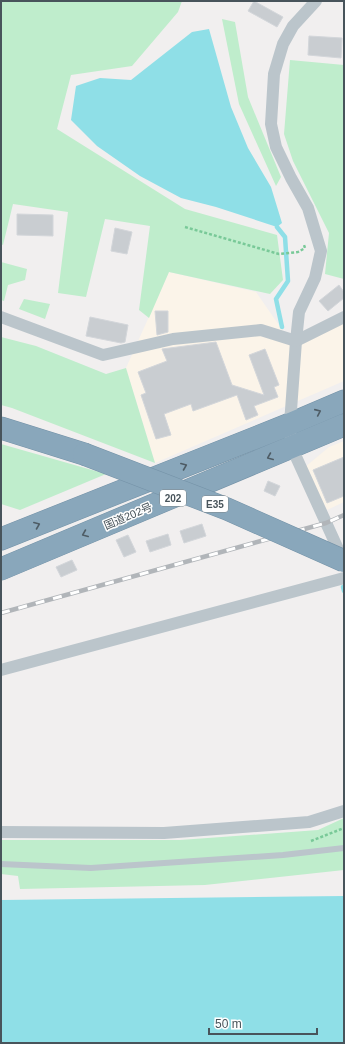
<svg xmlns="http://www.w3.org/2000/svg" width="345" height="1044" viewBox="0 0 345 1044" font-family="Arial,'Noto Sans JP',sans-serif">
  <style>
    .commercial { fill: #fbf4e9 }
    .green { fill: #bfedcc }
    .water { fill: #8fdfe7 }
    .lines { fill: none; stroke-linecap: round; stroke-linejoin: round }
    .stream { stroke: #8fdfe7; stroke-width: 4.5 }
    .building { fill: #c9cdd1; stroke: #d3d6da }
    .highway-casing { stroke: #7492a7; stroke-width: 23 }
    .path { stroke: #79c998; stroke-width: 2.5; stroke-dasharray: 3 2; stroke-linecap: butt }
    .lane { stroke: #bbc5cb; stroke-width: 6 }
    .street { stroke: #bbc5cb; stroke-width: 12 }
    .highway { stroke: #89a7bb; stroke-width: 22 }
    .rail-casing { stroke: #b1b5b9; stroke-width: 4.5 }
    .rail { stroke: #fff; stroke-width: 3; stroke-dasharray: 9; stroke-linecap: butt }
    .highway-bridge-casing { stroke: #7492a7; stroke-width: 23; stroke-linecap: butt }
    .highway-bridge { stroke: #89a7bb; stroke-width: 22 }
    .oneway { stroke: #4e5c65 }
    .labels { text-anchor: middle; stroke-width: 3; stroke-linejoin: round; paint-order: stroke }
    .shield { fill: #fff; stroke: #7f878c; stroke-width: 1 }
    .shield-label { font-size: 10px; font-weight: bold; fill: #48545b }
    .street-label { font-size: 11px; fill: #48545b; stroke: #fff }
  </style>
  <rect width="100%" height="100%" fill="#f1efef"/>
  <g class="commercial">
    <polygon points="169,272 256,292 294,347 344,321 344,381 155,463 126,368"/>
    <polygon points="344,441 344,502 327,510 305,467 329,447"/>
  </g>
  <g class="green">
    <polygon points="1,1 182,1 178,12 132,66 71,75 57,129 185,209 277,235 283,280 270,294 169,272 149,318 139,310 150,226 105,219 86,297 58,293 68,212 13,204 3,245 1,244"/>
    <polygon points="222,19 235,22 248,97 281,177 276,186 239,104"/>
    <polygon points="290,60 344,65 344,279 325,274 329,233 293,161 284,134"/>
    <polygon points="1,262 27,269 25,280 8,285 4,301 1,300"/>
    <polygon points="24,299 50,304 45,319 19,309"/>
    <polygon points="1,337 36,346 106,374 126,368 155,463 12,408 1,405"/>
    <polygon points="1,444 106,474 20,510 1,504"/>
    <polygon points="344,818 344,870 205,885 20,889 18,876 1,874 1,840 180,840 318,830"/>
  </g>
  <g class="water">
    <polygon points="209,29 231,107 248,148 271,187 282,223 277,227 216,207 181,198 140,176 97,146 71,120 76,86 100,78 131,80 192,32"/>
    <polygon points="344,896 344,1043 1,1043 1,900"/>
  </g>
  <g class="lines">
    <g class="stream">
      <polyline points="277,227 285,237 288,281 276,299 282,327"/>
      <polyline points="343,587 344,591"/>
    </g>
  </g>
  <g class="building">
    <polygon points="254,1 283,17 277,27 248,11"/>
    <polygon points="309,36 342,38 341,58 308,55"/>
    <polygon points="17,214 53,215 53,236 17,235"/>
    <polygon points="115,228 132,232 127,254 111,251"/>
    <polygon points="339,285 344,292 344,298 328,311 319,301"/>
    <polygon points="155,311 168,311 168,332 157,335"/>
    <polygon points="90,317 128,325 125,342 121,343 86,336"/>
    <polygon points="216,342 232,385 264,395 249,355 265,349 279,385 274,387 278,397 254,406 258,415 246,420 237,395 193,411 191,404 164,414 171,435 156,439 141,395 146,393 138,372 167,361 162,349"/>
    <polygon points="344,457 344,496 327,503 313,470"/>
    <polygon points="268,481 280,486 275,496 264,491"/>
    <polygon points="202,524 206,536 184,543 180,531"/>
    <polygon points="168,534 171,545 150,552 146,541"/>
    <polygon points="128,535 136,552 124,557 116,540"/>
    <polygon points="72,560 77,570 61,577 56,567"/>
  </g>
  <g class="lines">
    <defs>
      <g id="highway">
        <polyline points="1,428 84,454"/>
        <polyline points="1,539 290,424 344,401"/>
        <polyline points="1,569 344,425"/>
      </g>
    </defs>
    <use href="#highway" class="highway-casing"/>
    <g class="path">
      <polyline points="185,227 279,254 298,252 305,248 304,245"/>
      <polyline points="311,841 344,828"/>
    </g>
    <polyline class="lane" points="1,864 91,868 283,855 344,848"/>
    <g class="street">
      <polyline points="316,1 293,26 283,44 274,74 271,124 276,147 291,178 308,208 321,251 315,278 299,312 296,341 290,424 292,448 343,560"/>
      <polyline points="1,317 103,355 173,339 261,330 296,341 344,317"/>
      <polyline points="1,670 344,578"/>
      <polyline points="1,832 164,833 309,822 344,811"/>
    </g>
    <use href="#highway" class="highway"/>
    <defs>
      <polyline id="rail" points="1,613 326,523 344,515"/>
    </defs>
    <use href="#rail" class="rail-casing"/>
    <use href="#rail" class="rail"/>
    <defs>
      <polyline id="highway-bridge" points="84,454 227,509 344,561"/>
    </defs>
    <use href="#highway-bridge" class="highway-bridge-casing"/>
    <use href="#highway-bridge" class="highway-bridge"/>
  </g>
  <defs><path id="oneway-chevron" d="M-2-3.5L2.5 0L-2 3.5" fill="none" stroke-width="1.6" stroke-linecap="round" stroke-linejoin="round"/></defs>
  <g class="oneway">
    <use href="#oneway-chevron" transform="translate(318 412) rotate(-24)"/>
    <use href="#oneway-chevron" transform="translate(270 457) rotate(157)"/>
    <use href="#oneway-chevron" transform="translate(184 466) rotate(-22)"/>
    <use href="#oneway-chevron" transform="translate(37 525) rotate(-22)"/>
    <use href="#oneway-chevron" transform="translate(85 534) rotate(157)"/>
  </g>
  <g class="labels">
    <g class="shield">
      <rect x="160" y="490" width="26" height="16" rx="3"/>
      <rect x="202" y="496" width="26" height="16" rx="3"/>
    </g>
    <g class="shield-label">
      <text x="173" y="502">202</text>
      <text x="215" y="508">E35</text>
    </g>
    <g class="street-label">
      <text transform="translate(128 516) rotate(-23)" y="4">国道202号</text>
    </g>
  </g>
  <rect width="345" height="1044" fill="none" stroke="#48545b" stroke-width="4"/>
  <path d="M209 1028v6h108v-6" fill="none" stroke="#48545b" stroke-width="2"/>
  <text x="215" y="1028" font-size="12" fill="#48545b" stroke="#ffffff" stroke-width="3" paint-order="stroke">50 m</text>
</svg>
